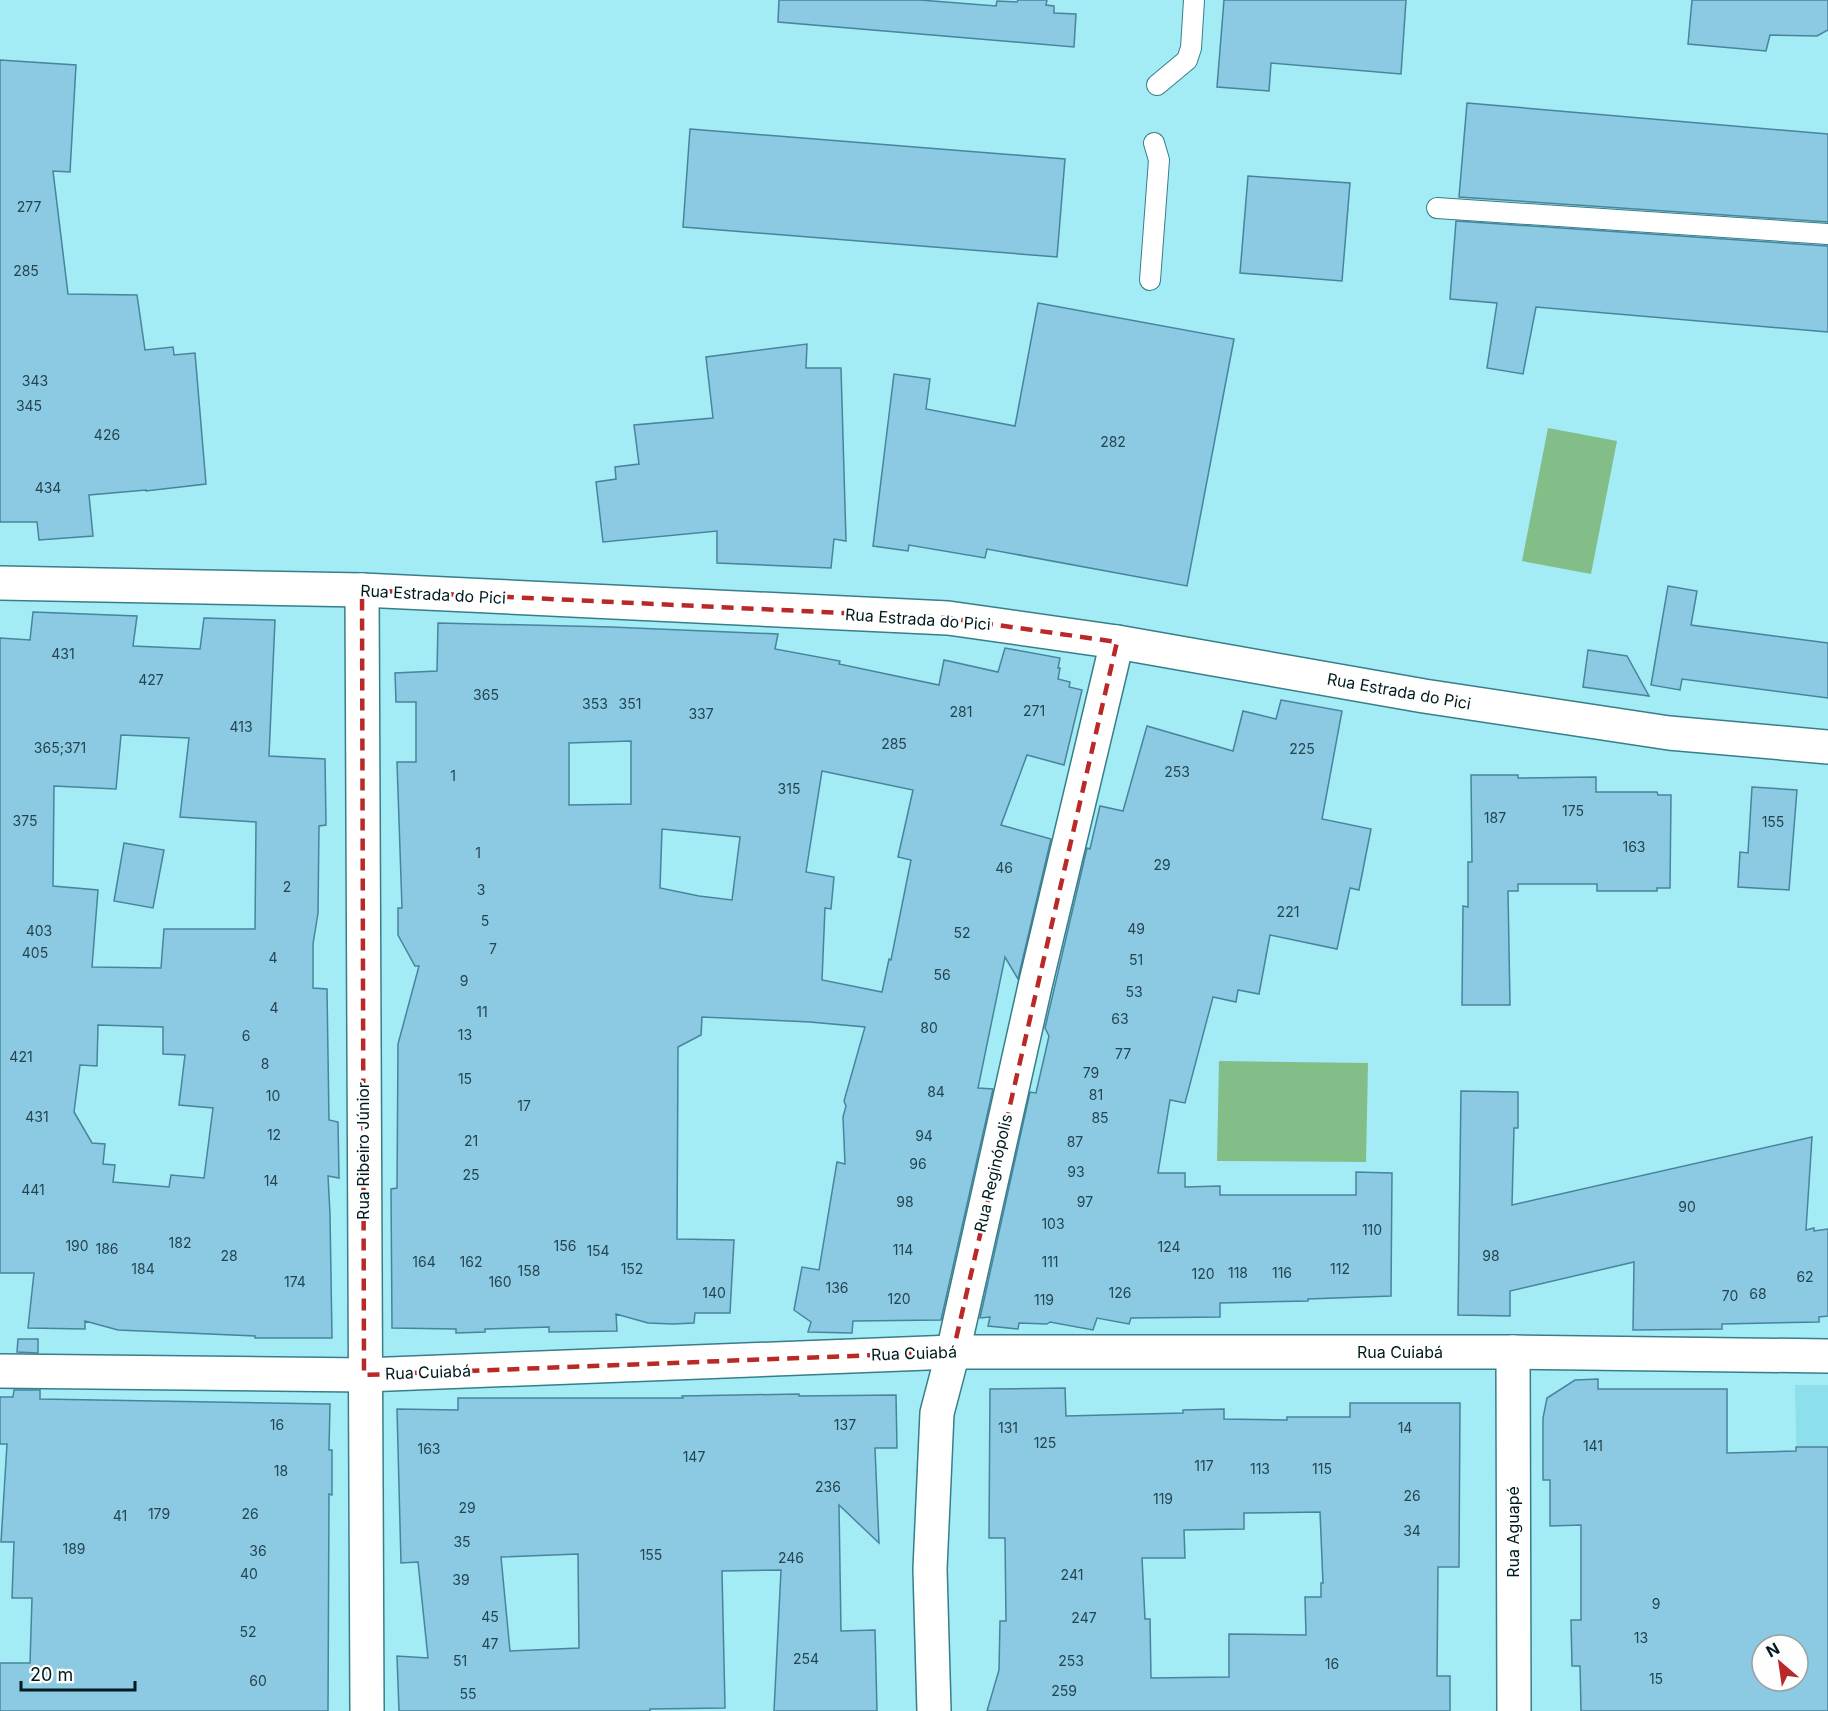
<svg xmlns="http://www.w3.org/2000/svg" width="1828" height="1711" viewBox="0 0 1828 1711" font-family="Inter,sans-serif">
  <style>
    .built { fill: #8de0eb }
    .garden { fill: #83be88 }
    .building { fill: #8cc9e3; stroke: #48849c; stroke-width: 1.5; fill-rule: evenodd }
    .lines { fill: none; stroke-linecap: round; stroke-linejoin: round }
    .lane-casing { stroke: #377f88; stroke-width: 22 }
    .street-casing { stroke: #377f88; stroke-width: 36 }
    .lane { stroke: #fff; stroke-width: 20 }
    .street { stroke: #fff; stroke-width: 33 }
    .marked { fill: none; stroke: #b82928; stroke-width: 4.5; stroke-dasharray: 12 8; stroke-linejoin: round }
    .labels { text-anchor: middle; stroke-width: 5; stroke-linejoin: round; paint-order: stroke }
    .number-label { font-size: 14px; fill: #234650 }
    .street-label { font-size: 16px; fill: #001b1f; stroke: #fefefe }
  </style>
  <rect width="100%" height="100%" fill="#a3ebf5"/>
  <polygon class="built" points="1795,1385 1828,1385 1828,1711 1802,1702"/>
  <g class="garden">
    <polygon points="1548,428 1617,441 1591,574 1522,561"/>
    <polygon points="1219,1061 1368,1063 1366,1162 1217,1161"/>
  </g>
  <g class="building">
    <polygon points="779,0 920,0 996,6 997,1 1017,2 1018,0 1047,0 1046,5 1054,6 1054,13 1076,14 1074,47 778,22"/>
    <polygon points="1224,0 1406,0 1401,74 1271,63 1269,91 1217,87"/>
    <polygon points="1692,0 1828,0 1828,30 1817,36 1770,35 1766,51 1688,44"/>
    <polygon points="0,60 76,65 70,172 53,171 68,294 137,295 145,350 173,347 174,355 195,353 206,484 146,491 146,490 89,495 93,536 39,540 37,522 0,522"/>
    <polygon points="1467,103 1828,134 1828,222 1459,197"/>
    <polygon points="690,129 1065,159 1057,257 683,227"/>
    <polygon points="1248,176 1350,183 1342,281 1240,273"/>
    <polygon points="1456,221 1828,246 1828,332 1536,307 1523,374 1487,368 1497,303 1450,299"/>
    <polygon points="1038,303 1234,339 1187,586 987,549 985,558 909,545 908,551 873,546 894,374 930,379 926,409 1015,426"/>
    <polygon points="807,344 806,368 841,368 846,541 834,539 831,568 717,563 717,531 603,542 596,482 616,479 615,467 639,464 634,425 713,418 706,357"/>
    <polygon points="1668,586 1697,591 1691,625 1828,643 1828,698 1682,679 1680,690 1651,685"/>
    <path d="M 33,612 L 137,616 L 133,646 L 200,649 L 204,618 L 275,620 L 269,756 L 325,759 L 326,825 L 319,826 L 318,913 L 313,944 L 313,988 L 327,989 L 329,1120 L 338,1122 L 339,1178 L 328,1176 L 330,1214 L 332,1338 L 255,1338 L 255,1336 L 118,1330 L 85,1321 L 85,1329 L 28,1328 L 34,1273 L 0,1273 L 0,638 L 30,640 ZM 121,735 L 189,738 L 180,817 L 256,822 L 255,929 L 164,929 L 161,968 L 92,967 L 98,890 L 53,886 L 54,786 L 116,789 ZM 98,1025 L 163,1027 L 163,1054 L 185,1055 L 179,1105 L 213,1108 L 204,1178 L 171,1175 L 169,1187 L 113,1182 L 115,1165 L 103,1164 L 105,1144 L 92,1143 L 74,1112 L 80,1065 L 97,1066 Z"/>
    <path d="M 438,623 L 611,627 L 778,634 L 775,649 L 840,661 L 839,664 L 939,685 L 944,660 L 998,672 L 1005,648 L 1060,658 L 1058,668 L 1060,668 L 1058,679 L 1070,682 L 1069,687 L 1082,690 L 1064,765 L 1027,755 L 1001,825 L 1051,839 L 1018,979 L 1005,957 L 978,1088 L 993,1089 L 941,1320 L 853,1321 L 852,1333 L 808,1332 L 811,1322 L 794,1310 L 802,1267 L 819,1270 L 837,1162 L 845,1164 L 843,1117 L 846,1106 L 844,1101 L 865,1027 L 810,1022 L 702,1017 L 701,1035 L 678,1047 L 677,1239 L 734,1240 L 730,1313 L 695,1313 L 694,1323 L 673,1324 L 648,1323 L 616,1314 L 617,1331 L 549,1332 L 549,1327 L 485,1329 L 485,1332 L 456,1333 L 456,1329 L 392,1328 L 391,1189 L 397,1188 L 398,1044 L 419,966 L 415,966 L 398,935 L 398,908 L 402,908 L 397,762 L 416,762 L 416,702 L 396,702 L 395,673 L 437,671 ZM 631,741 L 631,804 L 569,805 L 569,743 ZM 822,771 L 913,790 L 898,857 L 911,860 L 891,960 L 889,959 L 882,992 L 822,980 L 825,908 L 831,909 L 834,877 L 806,872 ZM 662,829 L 740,837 L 732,900 L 699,896 L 660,888 Z"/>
    <polygon points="1588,650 1627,656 1649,696 1583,687"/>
    <polygon points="1281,700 1342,711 1322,819 1371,829 1359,890 1350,888 1337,949 1270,935 1259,994 1238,990 1236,1002 1213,997 1185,1103 1170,1100 1158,1173 1185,1173 1185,1187 1220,1186 1220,1195 1356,1195 1356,1172 1392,1173 1391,1296 1308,1299 1308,1301 1220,1303 1220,1317 1131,1318 1129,1324 1097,1318 1093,1330 1050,1322 1047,1324 1019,1323 1018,1329 988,1326 990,1317 980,1318 1030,1092 1036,1093 1049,1036 1045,1028 1087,848 1090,849 1100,806 1123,811 1147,726 1233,751 1243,711 1276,719"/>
    <polygon points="1471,775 1518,775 1518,778 1596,777 1596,792 1657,792 1658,795 1671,795 1670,888 1657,888 1657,891 1597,891 1597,884 1518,884 1518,891 1508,891 1510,1005 1462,1005 1463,906 1468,907 1468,862 1472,862"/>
    <polygon points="1752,787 1797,790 1789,890 1738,887 1740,852 1748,853"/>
    <polygon points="124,843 164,850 153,908 114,901"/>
    <polygon points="1461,1091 1518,1092 1518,1128 1514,1128 1512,1205 1812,1137 1806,1230 1814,1228 1814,1231 1828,1229 1828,1316 1819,1317 1819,1322 1722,1324 1722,1329 1633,1330 1634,1262 1510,1291 1510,1316 1458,1315"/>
    <polygon points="18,1339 38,1339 38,1353 17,1352"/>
    <path d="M 1598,1379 L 1598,1389 L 1727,1389 L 1727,1453 L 1796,1451 L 1796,1447 L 1828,1447 L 1828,1711 L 1581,1711 L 1580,1666 L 1572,1666 L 1571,1620 L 1581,1620 L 1581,1525 L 1550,1526 L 1550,1480 L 1543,1480 L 1543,1418 L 1547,1398 L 1575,1380 ZM 1762,1645 L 1798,1645 L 1798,1681 L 1762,1681 Z"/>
    <path d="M 1065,1388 L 1066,1416 L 1183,1413 L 1183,1410 L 1224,1409 L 1224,1419 L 1287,1420 L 1287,1417 L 1350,1417 L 1350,1403 L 1460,1403 L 1459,1567 L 1438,1567 L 1437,1676 L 1450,1676 L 1450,1711 L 987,1711 L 999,1670 L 1000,1621 L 1006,1621 L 1005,1538 L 989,1538 L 990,1389 ZM 1320,1512 L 1323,1583 L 1321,1583 L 1321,1597 L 1305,1597 L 1306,1635 L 1229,1634 L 1229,1677 L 1151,1678 L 1150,1619 L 1145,1619 L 1142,1558 L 1185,1558 L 1184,1530 L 1244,1529 L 1244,1513 Z"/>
    <polygon points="14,1390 40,1390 40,1399 330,1404 329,1450 332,1450 332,1495 329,1494 328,1711 0,1711 0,1663 30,1663 32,1598 12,1598 14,1542 1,1542 7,1444 0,1444 0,1397 13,1397"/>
    <path d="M 799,1394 L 799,1396 L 896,1395 L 897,1448 L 875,1448 L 879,1543 L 839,1505 L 841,1631 L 875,1630 L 877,1711 L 774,1711 L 781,1570 L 722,1571 L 725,1708 L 650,1709 L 650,1711 L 399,1711 L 397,1656 L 428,1658 L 418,1562 L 401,1563 L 397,1409 L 458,1410 L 458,1398 L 683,1398 L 682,1396 ZM 578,1554 L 579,1648 L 510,1651 L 501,1557 Z"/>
  </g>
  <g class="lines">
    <defs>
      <g id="lane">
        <polyline points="1157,85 1187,60 1191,48 1194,0"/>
        <polyline points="1437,208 1828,234"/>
        <polyline points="1150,280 1159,160 1154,143"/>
      </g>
      <g id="street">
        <polyline points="0,583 362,590 948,618 1117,642 1424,696 1669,733 1828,747"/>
        <polyline points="362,590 367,1711"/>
        <polyline points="1513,1352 1514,1711"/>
        <polyline points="0,1371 364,1375 953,1352 1513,1352 1828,1356"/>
        <polyline points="934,1711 930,1569 937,1413 953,1352 1035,986 1117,642"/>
      </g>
    </defs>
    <use href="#lane" class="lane-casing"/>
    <use href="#street" class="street-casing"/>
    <use href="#lane" class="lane"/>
    <use href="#street" class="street"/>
  </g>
  <path class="marked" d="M 362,590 L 948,618 L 1117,642 L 953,1352 L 364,1375 Z"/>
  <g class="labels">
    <g class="number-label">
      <text x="29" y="212">277</text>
      <text x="26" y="276">285</text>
      <text x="35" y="386">343</text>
      <text x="29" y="411">345</text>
      <text x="107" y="440">426</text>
      <text x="1113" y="447">282</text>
      <text x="48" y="493">434</text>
      <text x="63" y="659">431</text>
      <text x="151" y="685">427</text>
      <text x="486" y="700">365</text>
      <text x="595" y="709">353</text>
      <text x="630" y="709">351</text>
      <text x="1034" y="716">271</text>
      <text x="961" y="717">281</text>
      <text x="701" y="719">337</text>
      <text x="241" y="732">413</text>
      <text x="894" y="749">285</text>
      <text x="60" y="753">365;371</text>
      <text x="1302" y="754">225</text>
      <text x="1177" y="777">253</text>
      <text x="453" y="781">1</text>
      <text x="789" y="794">315</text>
      <text x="1573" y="816">175</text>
      <text x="1495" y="823">187</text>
      <text x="25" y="826">375</text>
      <text x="1773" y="827">155</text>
      <text x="1634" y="852">163</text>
      <text x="478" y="858">1</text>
      <text x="1162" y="870">29</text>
      <text x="1004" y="873">46</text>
      <text x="287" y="892">2</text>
      <text x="481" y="895">3</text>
      <text x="1288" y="917">221</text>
      <text x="485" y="926">5</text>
      <text x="1136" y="934">49</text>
      <text x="39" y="936">403</text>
      <text x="962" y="938">52</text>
      <text x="493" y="954">7</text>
      <text x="35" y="958">405</text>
      <text x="273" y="963">4</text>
      <text x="1136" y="965">51</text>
      <text x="942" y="980">56</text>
      <text x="464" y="986">9</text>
      <text x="1134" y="997">53</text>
      <text x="274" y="1013">4</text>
      <text x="482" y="1017">11</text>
      <text x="1120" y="1024">63</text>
      <text x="929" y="1033">80</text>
      <text x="465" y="1040">13</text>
      <text x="246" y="1041">6</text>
      <text x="1123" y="1059">77</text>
      <text x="21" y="1062">421</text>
      <text x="265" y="1069">8</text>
      <text x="1091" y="1078">79</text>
      <text x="465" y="1084">15</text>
      <text x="936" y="1097">84</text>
      <text x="1096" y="1100">81</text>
      <text x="273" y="1101">10</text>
      <text x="524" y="1111">17</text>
      <text x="37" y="1122">431</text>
      <text x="1100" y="1123">85</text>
      <text x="274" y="1140">12</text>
      <text x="924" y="1141">94</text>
      <text x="471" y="1146">21</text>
      <text x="1075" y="1147">87</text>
      <text x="918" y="1169">96</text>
      <text x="1076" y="1177">93</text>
      <text x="471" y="1180">25</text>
      <text x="271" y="1186">14</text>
      <text x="33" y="1195">441</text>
      <text x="905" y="1207">98</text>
      <text x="1085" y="1207">97</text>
      <text x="1687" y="1212">90</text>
      <text x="1053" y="1229">103</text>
      <text x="1372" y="1235">110</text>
      <text x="180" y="1248">182</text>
      <text x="77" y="1251">190</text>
      <text x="565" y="1251">156</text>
      <text x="1169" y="1252">124</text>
      <text x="107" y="1254">186</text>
      <text x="903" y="1255">114</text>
      <text x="598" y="1256">154</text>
      <text x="229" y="1261">28</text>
      <text x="1491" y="1261">98</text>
      <text x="424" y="1267">164</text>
      <text x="471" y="1267">162</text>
      <text x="1050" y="1267">111</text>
      <text x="143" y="1274">184</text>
      <text x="632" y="1274">152</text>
      <text x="1340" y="1274">112</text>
      <text x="529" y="1276">158</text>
      <text x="1238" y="1278">118</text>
      <text x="1282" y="1278">116</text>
      <text x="1203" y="1279">120</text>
      <text x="1805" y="1282">62</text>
      <text x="295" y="1287">174</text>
      <text x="500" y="1287">160</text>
      <text x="837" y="1293">136</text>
      <text x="714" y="1298">140</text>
      <text x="1120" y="1298">126</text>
      <text x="1758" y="1299">68</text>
      <text x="1730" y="1301">70</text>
      <text x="899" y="1304">120</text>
      <text x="1044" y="1305">119</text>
      <text x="277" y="1430">16</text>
      <text x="845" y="1430">137</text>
      <text x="1008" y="1433">131</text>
      <text x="1405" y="1433">14</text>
      <text x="1045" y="1448">125</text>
      <text x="1593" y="1451">141</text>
      <text x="429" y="1454">163</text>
      <text x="694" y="1462">147</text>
      <text x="1204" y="1471">117</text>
      <text x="1260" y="1474">113</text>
      <text x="1322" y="1474">115</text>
      <text x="281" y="1476">18</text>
      <text x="828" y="1492">236</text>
      <text x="1412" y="1501">26</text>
      <text x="1163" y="1504">119</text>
      <text x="467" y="1513">29</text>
      <text x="159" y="1519">179</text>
      <text x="250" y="1519">26</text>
      <text x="120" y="1521">41</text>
      <text x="1412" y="1536">34</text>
      <text x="462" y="1547">35</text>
      <text x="74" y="1554">189</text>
      <text x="258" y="1556">36</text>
      <text x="651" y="1560">155</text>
      <text x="791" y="1563">246</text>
      <text x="249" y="1579">40</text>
      <text x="1072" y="1580">241</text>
      <text x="461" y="1585">39</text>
      <text x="1656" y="1609">9</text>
      <text x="490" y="1622">45</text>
      <text x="1084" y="1623">247</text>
      <text x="248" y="1637">52</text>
      <text x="1641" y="1643">13</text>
      <text x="490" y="1649">47</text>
      <text x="806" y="1664">254</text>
      <text x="460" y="1666">51</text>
      <text x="1071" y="1666">253</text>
      <text x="1332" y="1669">16</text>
      <text x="1656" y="1684">15</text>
      <text x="258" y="1686">60</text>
      <text x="1064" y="1696">259</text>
      <text x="468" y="1699">55</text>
    </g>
    <g class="street-label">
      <text transform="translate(433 594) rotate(3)" y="6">Rua Estrada do Pici</text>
      <text transform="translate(918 619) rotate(4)" y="6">Rua Estrada do Pici</text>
      <text transform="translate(1399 691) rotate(10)" y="6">Rua Estrada do Pici</text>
      <text transform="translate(363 1151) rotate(-90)" y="6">Rua Ribeiro Júnior</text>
      <text transform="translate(993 1173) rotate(-77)" y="6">Rua Reginópolis</text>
      <text x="1400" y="1358">Rua Cuiabá</text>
      <text transform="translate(914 1353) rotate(-2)" y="6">Rua Cuiabá</text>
      <text transform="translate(428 1372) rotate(-2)" y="6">Rua Cuiabá</text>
      <text transform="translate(1513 1532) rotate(-90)" y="6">Rua Aguapé</text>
    </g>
  </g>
  <g transform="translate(1780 1663) rotate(331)"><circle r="28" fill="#fefefe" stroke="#98a3a5" stroke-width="1.5"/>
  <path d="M0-4.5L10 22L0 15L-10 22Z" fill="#b82928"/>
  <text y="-9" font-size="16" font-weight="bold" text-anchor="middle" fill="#001b1f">N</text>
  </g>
  <path d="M21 1681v9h114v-9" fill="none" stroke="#001b1f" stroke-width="3"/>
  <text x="30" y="1681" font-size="18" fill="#001b1f" stroke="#fefefe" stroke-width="4.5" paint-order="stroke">20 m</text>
</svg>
